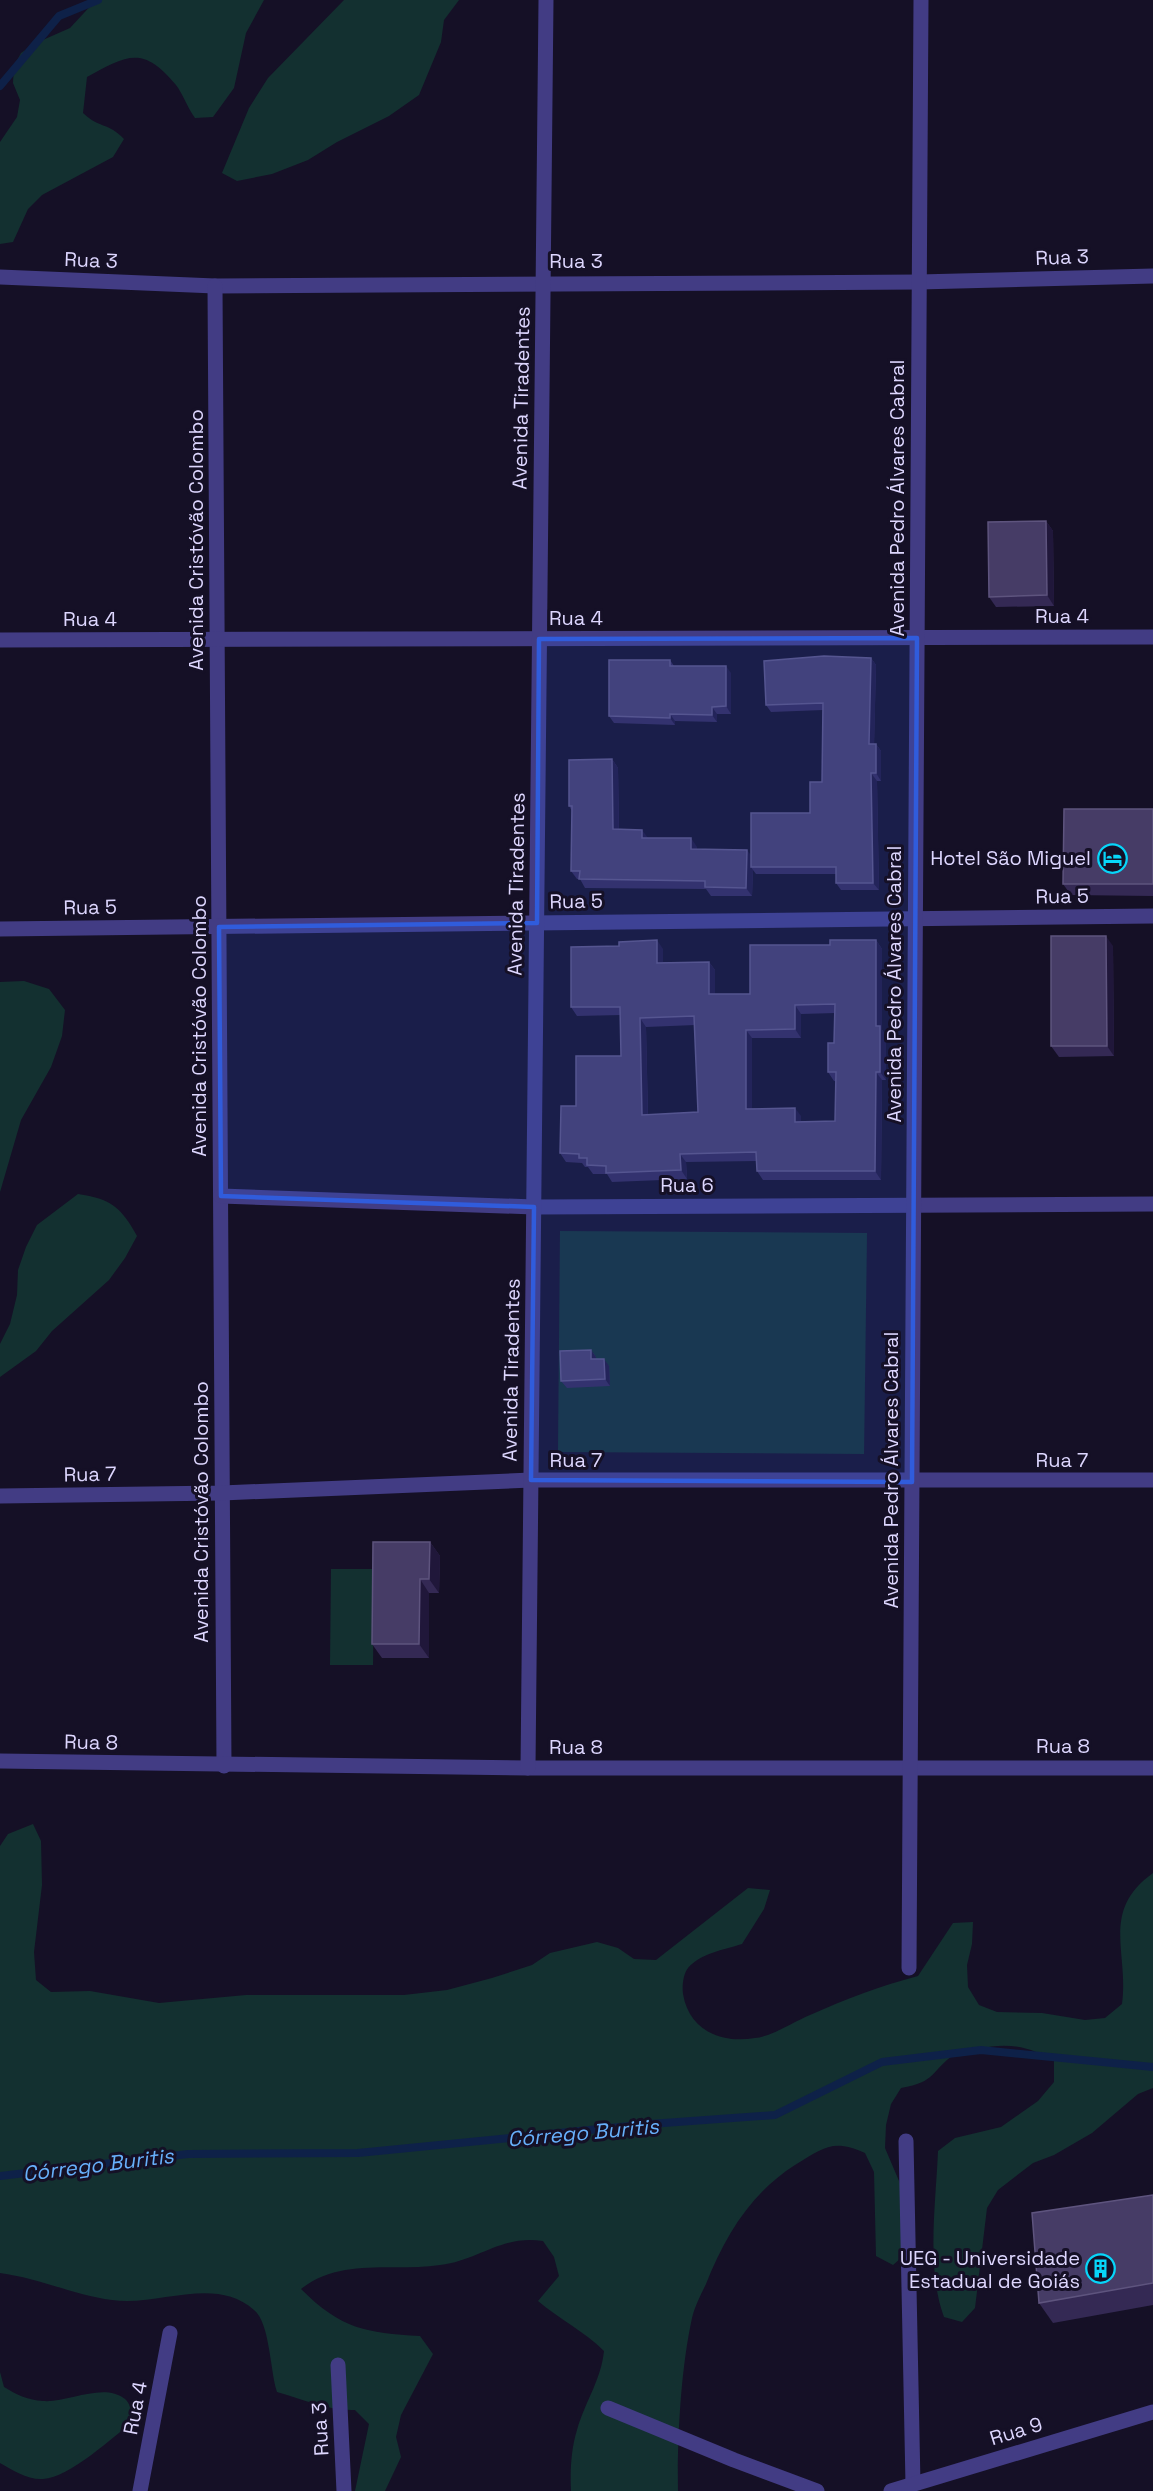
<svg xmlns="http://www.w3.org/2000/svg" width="1153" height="2491" viewBox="0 0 1153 2491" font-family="'Space Grotesk',sans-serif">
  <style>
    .green { fill: #133030 }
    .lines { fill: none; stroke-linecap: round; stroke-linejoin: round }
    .stream { stroke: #0e2148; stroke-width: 8 }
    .minor { stroke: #423c84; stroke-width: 15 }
    .wall { fill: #342954; fill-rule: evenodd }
    .shaded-wall { fill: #20173a }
    .building { fill: #463c66; stroke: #5e547e; stroke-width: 1.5; fill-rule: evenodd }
    .marked { fill: #305cdc; fill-opacity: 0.2; stroke: #305cdc; stroke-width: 4.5; stroke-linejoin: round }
    .labels { text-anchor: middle; stroke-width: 6; stroke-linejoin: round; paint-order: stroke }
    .street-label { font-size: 20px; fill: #ddd6fe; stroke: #151026 }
    .poi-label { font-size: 20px; fill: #ddd6fe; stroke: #151026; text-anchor: end }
    .water-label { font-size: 21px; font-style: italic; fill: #67b0fb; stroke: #151026 }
  </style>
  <rect width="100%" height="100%" fill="#151026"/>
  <g class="green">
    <path d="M 96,0 L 264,0 L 246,33 L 234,88 L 213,117 L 195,118 C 187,107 183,94 176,85 C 143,45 127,55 87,77 L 83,113 C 100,129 108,122 124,139 L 113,157 L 42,195 L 28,209 L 13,242 L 0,244 L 0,142 L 17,117 L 20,100 L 13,83 L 14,66 L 21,53 L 36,43 L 70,28 Z"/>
    <polygon points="344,0 459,0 444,20 441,42 419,95 389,116 337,142 308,160 272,174 237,181 222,173 249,108 268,78"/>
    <polygon points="24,981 49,989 65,1010 62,1036 51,1067 21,1120 0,1192 0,982"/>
    <path d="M 78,1194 C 111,1199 121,1207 137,1236 L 125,1258 L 109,1280 L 52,1331 L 36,1351 L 0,1377 L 0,1344 L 10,1324 L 17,1295 L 18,1270 L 26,1247 L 37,1225 Z"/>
    <polygon points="560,1231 867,1233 864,1454 558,1452"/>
    <polygon points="331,1569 374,1569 373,1665 330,1665"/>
    <path d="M 33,1824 L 41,1841 L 42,1885 L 34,1952 L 36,1980 L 51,1992 L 90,1991 L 159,2003 L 246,1995 L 404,1995 L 447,1990 L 492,1978 L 532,1965 L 550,1953 L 597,1942 L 618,1948 L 634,1959 L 656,1960 L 748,1888 L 770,1890 L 764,1909 L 742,1944 C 723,1950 701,1953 688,1968 C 683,1974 682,1987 683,1994 C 689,2030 721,2044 755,2038 C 773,2036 793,2022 810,2015 C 846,1999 880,1986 918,1976 L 953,1923 L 973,1922 L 972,1944 L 967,1965 L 968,1987 L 979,2005 L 997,2012 L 1042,2013 L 1085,2020 L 1105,2018 L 1122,2004 C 1129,1952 1100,1911 1153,1873 L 1153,2088 L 1138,2094 L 1092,2133 L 1054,2155 L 1033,2163 L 998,2190 L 987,2208 L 975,2308 L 962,2322 L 944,2317 C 926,2269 936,2202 938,2151 L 955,2138 L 1001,2127 L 1038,2101 L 1054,2082 L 1054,2061 C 1029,2046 1007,2042 978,2049 C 971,2050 961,2051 955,2054 C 930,2071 937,2082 901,2088 L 891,2104 L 886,2125 L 885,2148 L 902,2188 L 909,2251 L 893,2265 L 876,2256 L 874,2172 L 865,2153 C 833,2138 823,2148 795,2165 C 751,2193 725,2236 706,2284 C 701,2294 695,2306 692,2318 C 681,2368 677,2439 678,2491 L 571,2491 C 570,2472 571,2449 577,2430 C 585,2402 601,2380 604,2351 C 584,2331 559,2319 538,2301 L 559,2276 L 554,2257 L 543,2241 C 500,2235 480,2260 440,2265 C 393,2272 341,2257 301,2289 C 341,2329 366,2333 420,2336 L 433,2354 L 401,2415 L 396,2437 L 401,2457 L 385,2491 L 355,2491 L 369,2424 L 355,2410 C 328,2411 303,2399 277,2392 C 270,2370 270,2323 254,2310 C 215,2275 158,2307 112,2300 C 74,2295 38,2278 0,2273 L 0,1846 L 8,1834 Z"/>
    <path d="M 0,2372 L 4,2387 C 17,2395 28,2400 43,2401 C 68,2403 103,2382 125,2399 C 130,2403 133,2414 136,2420 C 113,2436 70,2478 43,2479 C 28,2480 12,2470 0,2463 Z"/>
  </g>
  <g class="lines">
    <g class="stream">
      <polyline points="0,86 59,16 98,0"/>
      <polyline points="0,2176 188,2154 358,2153 650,2124 775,2115 882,2062 981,2050 1153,2067"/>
    </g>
    <g class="minor">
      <polyline points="0,277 215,286 919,282 1153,276"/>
      <polyline points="215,286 224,1766"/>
      <polyline points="0,640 1153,637"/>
      <polyline points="0,929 1153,916"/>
      <polyline points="221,1196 534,1207 1153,1204"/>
      <polyline points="0,1496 222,1493 531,1480 1153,1480"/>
      <polyline points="0,1761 528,1768 1153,1768"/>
      <polyline points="528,1768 546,0"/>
      <polyline points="909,1968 921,0"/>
      <polyline points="906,2141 913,2484"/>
      <polyline points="338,2365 344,2491"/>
      <polyline points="608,2408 734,2460 817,2491"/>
      <polyline points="140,2491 170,2333"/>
      <polyline points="891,2491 1153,2412"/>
    </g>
  </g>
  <g class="wall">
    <polygon points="1046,521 1053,531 1054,606 996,607 989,597"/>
    <polygon points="871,658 876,665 874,744 876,744 881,751 881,781 877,781 879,890 841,890 836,883 836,874 756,874 753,870 752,896 711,896 706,889 585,888 580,879 577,879 571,871 572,811 569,806 612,759 618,768 619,830 648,838 697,847 697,849 751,855 810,813 822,782 823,710 771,712 766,705"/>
    <polygon points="670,660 674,666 731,673 731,714 717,714 717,722 675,721 675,725 614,723 609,716"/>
    <polygon points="1153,809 1153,896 1071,895 1063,884"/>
    <path d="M 876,940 L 882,949 L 882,1030 L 886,1035 L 886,1080 L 882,1080 L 881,1180 L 763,1180 L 757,1171 L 757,1161 L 686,1162 L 687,1179 L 612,1182 L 607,1174 L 593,1174 L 588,1167 L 585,1167 L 582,1163 L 566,1162 L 560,1153 L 576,1106 L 621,1056 L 621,1015 L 577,1016 L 571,1007 L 619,946 L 663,949 L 663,962 L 709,962 L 715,970 L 715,994 L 750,994 L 830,945 ZM 835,1013 L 834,1043 L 828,1072 L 834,1081 L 836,1081 L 835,1121 L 801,1121 L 801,1116 L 752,1109 L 752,1038 L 801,1038 L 801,1014 ZM 695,1025 L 698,1112 L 648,1115 L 646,1027 Z"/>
    <polygon points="1113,946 1114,1056 1059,1057 1051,1046"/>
    <polygon points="591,1350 596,1357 596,1359 609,1366 610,1386 567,1388 561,1381"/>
    <polygon points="430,1542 440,1556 439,1593 429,1593 429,1658 382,1658 372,1644"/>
    <polygon points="1153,2195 1153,2305 1053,2323 1039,2303"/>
  </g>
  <g class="shaded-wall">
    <polygon points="1046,521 1053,531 1054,606 1047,595"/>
    <polygon points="871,658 876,665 874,751 869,744"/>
    <polygon points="726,666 731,673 731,714 726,706"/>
    <polygon points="712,707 717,714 717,722 712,715"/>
    <polygon points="670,714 675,721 675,725 670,718"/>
    <polygon points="876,744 881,751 881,781 876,773"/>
    <polygon points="612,759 618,768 619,838 613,829"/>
    <polygon points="871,773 877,781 879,890 873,883"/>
    <polygon points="642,830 648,838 642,838"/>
    <polygon points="691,838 697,847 697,858 691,849"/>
    <polygon points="747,850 753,858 751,867 753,870 752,896 746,888"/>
    <polygon points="1106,936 1113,946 1114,1056 1107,1046"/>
    <polygon points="657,940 663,949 663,971 657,963"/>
    <polygon points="876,940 882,949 882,1030 886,1035 886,1080 880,1072 876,1026"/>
    <polygon points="709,962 715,970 715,1002 709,994"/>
    <polygon points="795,1005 801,1014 801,1038 795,1029"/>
    <polygon points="640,1018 646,1027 648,1124 642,1115"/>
    <polygon points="746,1030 752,1038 752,1118 746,1109"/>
    <polygon points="876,1072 882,1080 881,1180 875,1171"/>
    <polygon points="795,1108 801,1116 801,1130 795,1122"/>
    <polygon points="680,1154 686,1162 687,1179 681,1170"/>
    <polygon points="591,1350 596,1357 596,1367 591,1359"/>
    <polygon points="604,1359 609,1366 610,1386 605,1379"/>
    <polygon points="430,1542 440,1556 439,1593 429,1579"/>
    <polygon points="420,1579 429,1593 429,1658 419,1644"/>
  </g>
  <g class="building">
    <polygon points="1046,521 1047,595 989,597 988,522"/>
    <polygon points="824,656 871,658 869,744 876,744 876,773 871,773 873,883 836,883 836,867 751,867 751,813 810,813 810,782 822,782 823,703 766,705 764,661"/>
    <polygon points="609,660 670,660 670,666 726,666 726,706 712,707 712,715 670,714 670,718 609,716"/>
    <polygon points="612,759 613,829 642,830 642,838 691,838 691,849 747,850 746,888 705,887 705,881 579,879 580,871 571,871 572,806 569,806 569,760"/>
    <polygon points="1064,809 1153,809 1153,884 1063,884"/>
    <polygon points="1051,936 1106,936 1107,1046 1051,1046"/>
    <path d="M 657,940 L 657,963 L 709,962 L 709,994 L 750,994 L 750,945 L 830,945 L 830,940 L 876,940 L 876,1026 L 880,1026 L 880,1072 L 876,1072 L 875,1171 L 757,1171 L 756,1152 L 680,1154 L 681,1170 L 606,1173 L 606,1166 L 587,1165 L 587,1158 L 579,1158 L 579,1154 L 560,1153 L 561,1106 L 576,1106 L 576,1056 L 621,1056 L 620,1007 L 571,1007 L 571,947 L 619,946 L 619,942 ZM 835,1004 L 834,1043 L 828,1043 L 828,1072 L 836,1072 L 835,1121 L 795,1122 L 795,1108 L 746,1109 L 746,1030 L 795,1029 L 795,1005 ZM 694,1016 L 698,1112 L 642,1115 L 640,1018 Z"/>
    <polygon points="591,1350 591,1359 604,1359 605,1379 561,1381 560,1351"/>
    <polygon points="373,1542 430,1542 429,1579 420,1579 419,1644 372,1644"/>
    <polygon points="1153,2195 1153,2283 1039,2303 1032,2213"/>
  </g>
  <path class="marked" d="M 917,638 L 912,1482 L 531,1480 L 534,1207 L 221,1196 L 219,927 L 537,923 L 539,639 Z"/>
  <defs>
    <symbol id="hotel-ring" viewBox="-11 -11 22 22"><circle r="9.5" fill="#151026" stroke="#07d6f9" stroke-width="1.5"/><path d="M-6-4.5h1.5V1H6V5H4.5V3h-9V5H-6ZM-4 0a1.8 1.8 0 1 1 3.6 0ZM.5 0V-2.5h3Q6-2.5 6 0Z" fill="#07d6f9"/></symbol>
    <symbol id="building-ring" viewBox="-11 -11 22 22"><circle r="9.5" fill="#151026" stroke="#07d6f9" stroke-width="1.5"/><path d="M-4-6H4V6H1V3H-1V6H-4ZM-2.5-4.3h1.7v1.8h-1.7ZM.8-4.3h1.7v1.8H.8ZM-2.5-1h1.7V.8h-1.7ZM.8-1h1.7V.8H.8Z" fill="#07d6f9"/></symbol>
  </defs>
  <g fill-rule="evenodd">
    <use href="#hotel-ring" x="1096" y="842" width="33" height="33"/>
    <use href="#building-ring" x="1084" y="2252" width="33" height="33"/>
  </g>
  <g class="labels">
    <g class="street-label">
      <text transform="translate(1062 257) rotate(-2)" y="7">Rua 3</text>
      <text transform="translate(91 260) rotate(2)" y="7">Rua 3</text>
      <text x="576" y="268">Rua 3</text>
      <text transform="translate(521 398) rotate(-89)" y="7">Avenida Tiradentes</text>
      <text transform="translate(897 498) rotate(-90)" y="7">Avenida Pedro Álvares Cabral</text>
      <text transform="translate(196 540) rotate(-90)" y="7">Avenida Cristóvão Colombo</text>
      <text x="1062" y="623">Rua 4</text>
      <text x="576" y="625">Rua 4</text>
      <text x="90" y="626">Rua 4</text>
      <text transform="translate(516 884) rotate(-89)" y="7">Avenida Tiradentes</text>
      <text transform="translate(1062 896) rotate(-1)" y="7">Rua 5</text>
      <text transform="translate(576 901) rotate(-1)" y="7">Rua 5</text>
      <text transform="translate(90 907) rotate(-1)" y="7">Rua 5</text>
      <text transform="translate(894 984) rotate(-90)" y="7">Avenida Pedro Álvares Cabral</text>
      <text transform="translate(199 1026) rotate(-90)" y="7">Avenida Cristóvão Colombo</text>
      <text x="687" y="1192">Rua 6</text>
      <text transform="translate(511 1370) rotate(-89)" y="7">Avenida Tiradentes</text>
      <text x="576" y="1467">Rua 7</text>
      <text x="1062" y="1467">Rua 7</text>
      <text transform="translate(891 1470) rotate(-90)" y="7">Avenida Pedro Álvares Cabral</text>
      <text transform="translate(90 1474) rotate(-1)" y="7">Rua 7</text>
      <text transform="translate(201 1512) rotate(-90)" y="7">Avenida Cristóvão Colombo</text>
      <text transform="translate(91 1742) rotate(1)" y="7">Rua 8</text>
      <text x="1063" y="1753">Rua 8</text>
      <text x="576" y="1754">Rua 8</text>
      <text transform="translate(135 2408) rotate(-79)" y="7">Rua 4</text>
      <text transform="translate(320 2429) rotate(-93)" y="7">Rua 3</text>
      <text transform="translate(1016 2431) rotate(-17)" y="7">Rua 9</text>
    </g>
    <g class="poi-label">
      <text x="1091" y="865">Hotel São Miguel</text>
      <text x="1080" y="2265">UEG - Universidade<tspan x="1080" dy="23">Estadual de Goiás</tspan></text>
    </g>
    <g class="water-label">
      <text transform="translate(583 2133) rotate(-5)" y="7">Córrego Buritis</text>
      <text transform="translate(98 2165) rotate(-7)" y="7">Córrego Buritis</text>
    </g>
  </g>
</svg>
